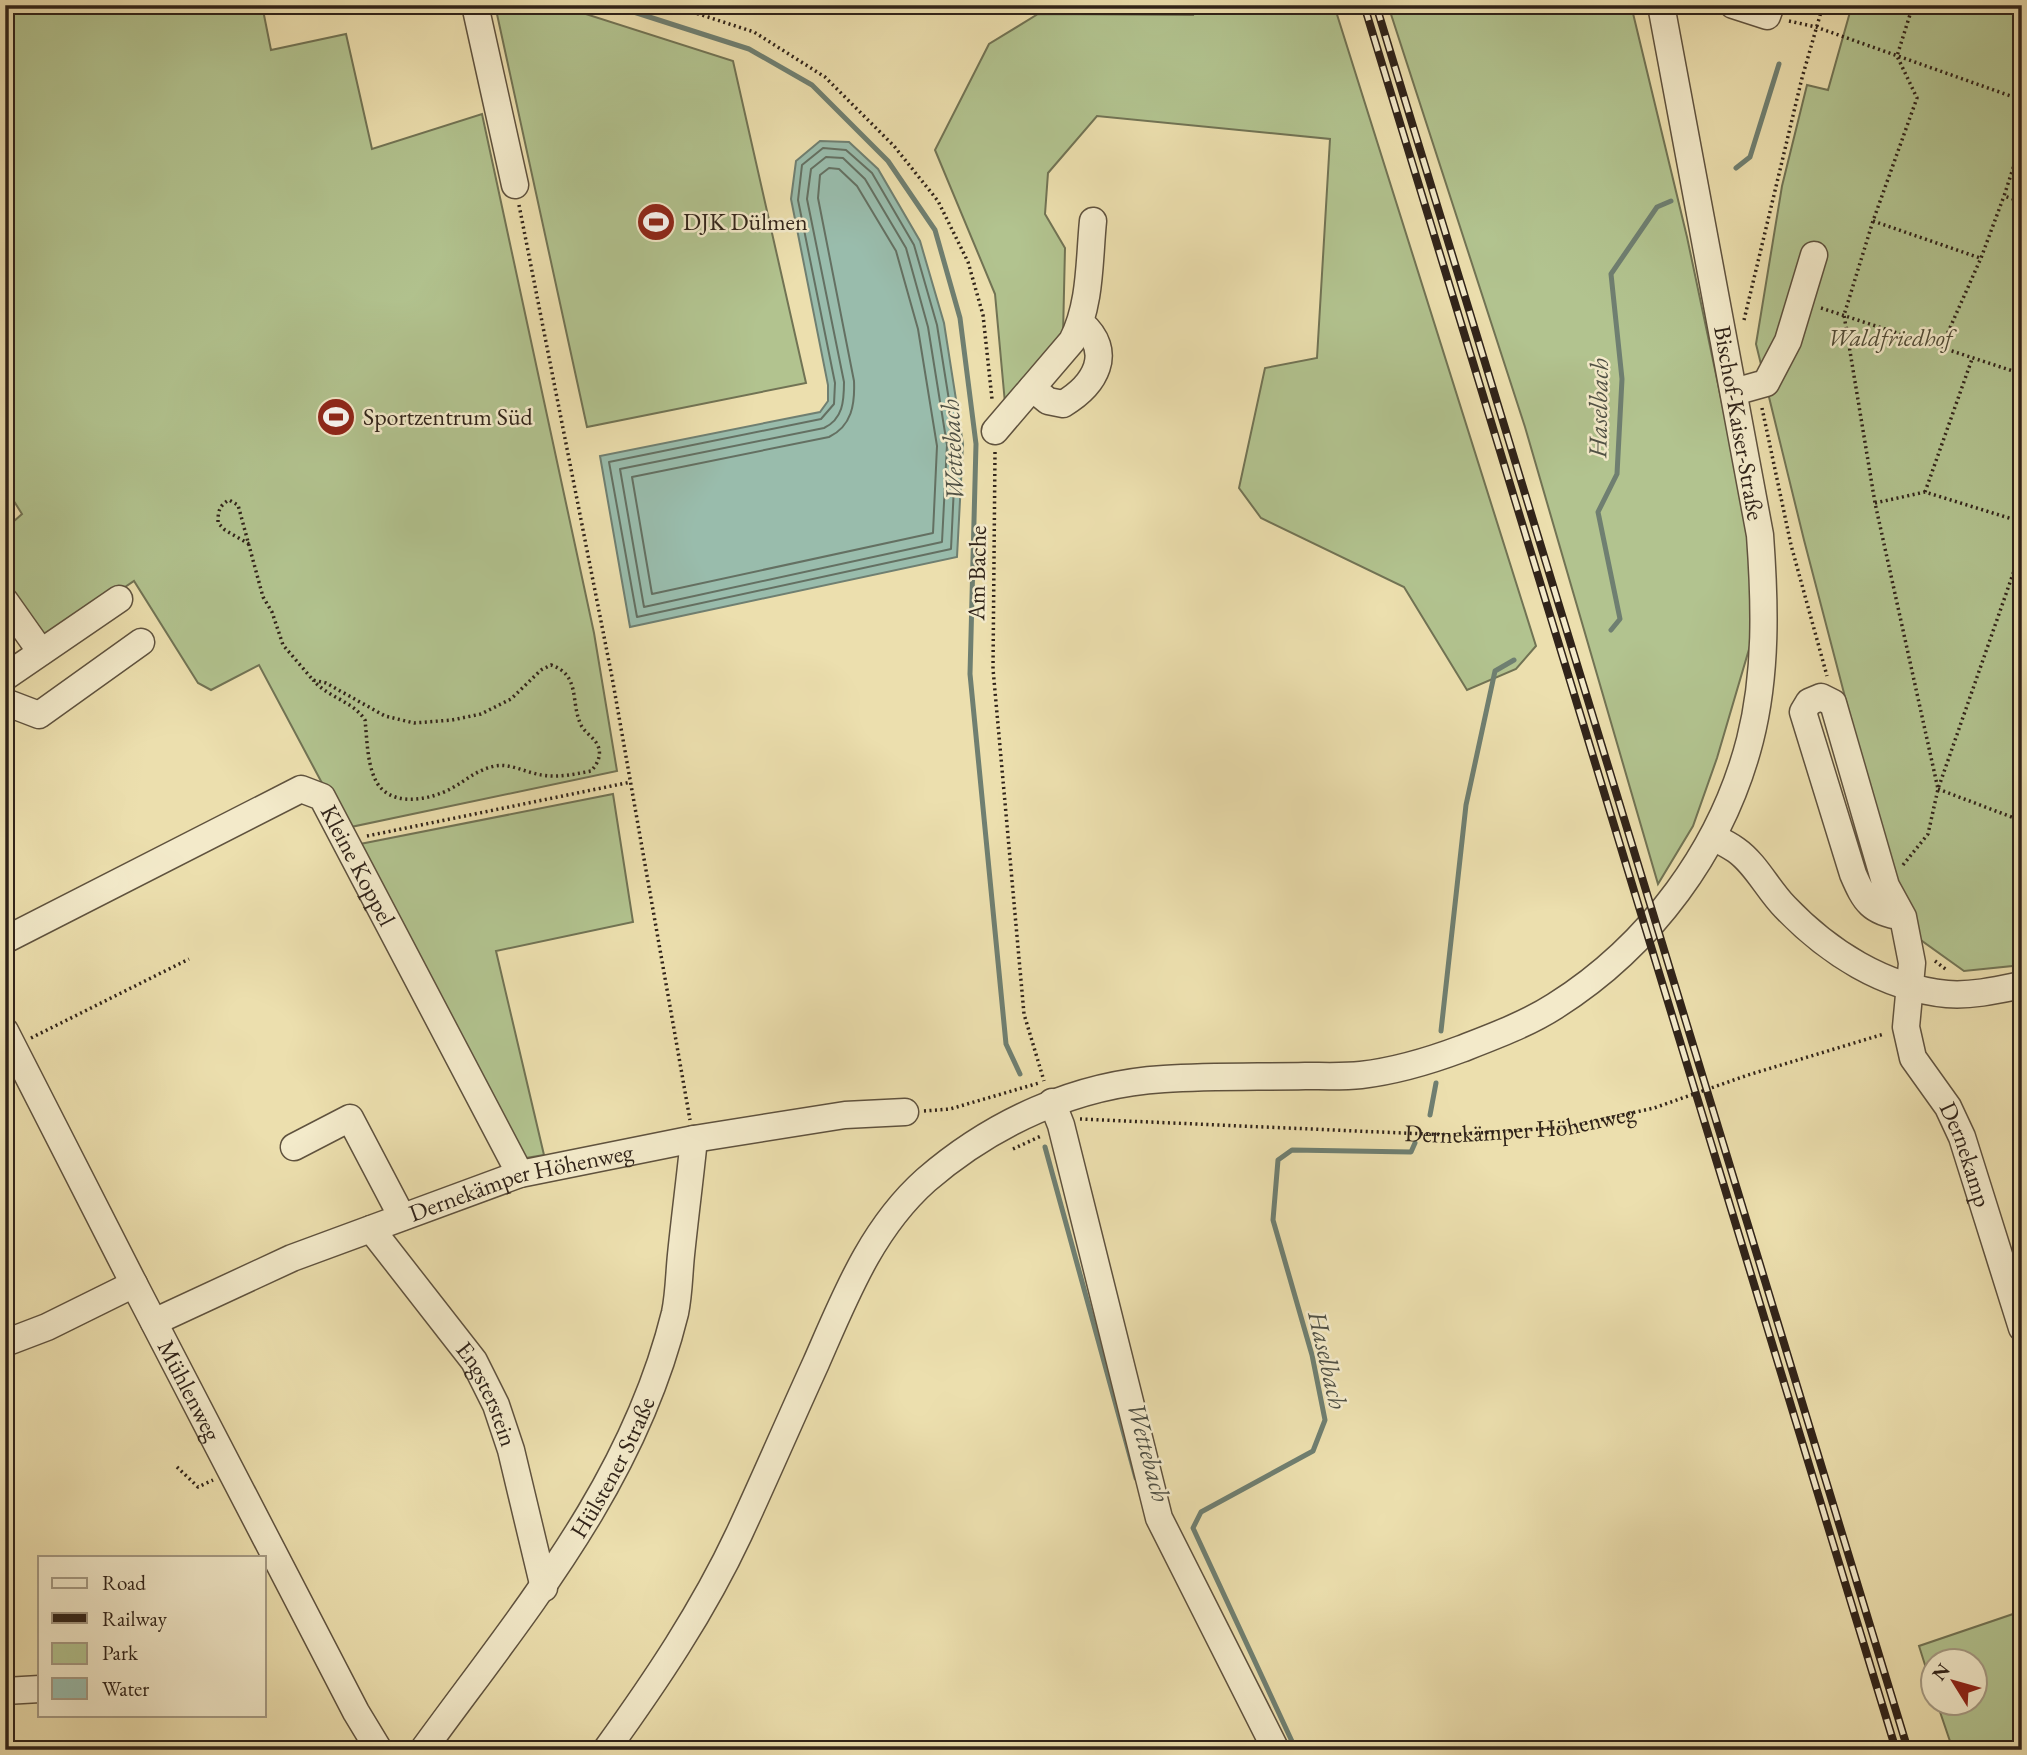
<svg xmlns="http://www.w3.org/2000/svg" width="2027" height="1755" viewBox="0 0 2027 1755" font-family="'EB Garamond',serif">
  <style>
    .green { fill: #b2c38f; stroke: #717354; stroke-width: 2 }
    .water { fill: #99bcac; stroke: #6f7f71; stroke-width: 2 }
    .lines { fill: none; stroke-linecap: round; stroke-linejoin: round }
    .shore { stroke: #647062; stroke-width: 2 }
    .stream { stroke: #6f7f71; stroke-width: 5 }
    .minor-casing { stroke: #5f523e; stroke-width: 29 }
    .path { stroke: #302319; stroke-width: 3.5; stroke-dasharray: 2 3.5; stroke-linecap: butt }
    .minor { stroke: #f3eaca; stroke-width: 26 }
    .rail-casing { stroke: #302319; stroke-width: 8 }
    .rail { stroke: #f3eaca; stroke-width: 5; stroke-dasharray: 16; stroke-linecap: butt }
    .labels { text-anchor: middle; stroke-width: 5; stroke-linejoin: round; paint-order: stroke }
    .poi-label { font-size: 24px; fill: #302319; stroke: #f3eaca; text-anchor: start }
    .park-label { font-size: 24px; font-style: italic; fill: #504b36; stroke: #f3eaca }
    .street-label { font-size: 24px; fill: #302319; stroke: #f3eaca }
    .water-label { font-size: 26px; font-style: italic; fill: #505145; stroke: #f3eaca }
  </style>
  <rect width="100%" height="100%" fill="#ecdfae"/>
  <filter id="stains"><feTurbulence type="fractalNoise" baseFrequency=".00286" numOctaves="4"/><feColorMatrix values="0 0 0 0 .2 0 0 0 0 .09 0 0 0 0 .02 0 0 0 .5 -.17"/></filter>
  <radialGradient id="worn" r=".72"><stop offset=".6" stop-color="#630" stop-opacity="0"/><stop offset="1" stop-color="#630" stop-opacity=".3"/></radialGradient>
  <g class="green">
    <polygon points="5,5 262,5 271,50 346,34 372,149 482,114 594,633 617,771 346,828 259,665 211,690 198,683 134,581 44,642 5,581 5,529 22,514 5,487"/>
    <polygon points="495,5 569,5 570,9 733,61 806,383 587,427"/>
    <polygon points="1192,5 1334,5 1536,646 1516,669 1467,690 1404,587 1261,518 1239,488 1265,368 1317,358 1330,139 1097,116 1048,173 1045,214 1065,248 1063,335 1005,403 995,294 935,150 989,44 1038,14 1193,15"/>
    <polygon points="1388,5 1631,5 1687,237 1745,512 1753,587 1752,639 1717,758 1693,826 1658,884 1525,427"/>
    <polygon points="1852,5 2022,5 2022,965 1964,971 1918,938 1891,873 1804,540 1756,344 1782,186 1807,85 1828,90"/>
    <polygon points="613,794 633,922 496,951 544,1155 520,1159 355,845"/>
    <polygon points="2022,1611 2022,1750 1953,1750 1937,1703 1974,1702 1974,1660 1932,1660 1932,1687 1919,1646"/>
  </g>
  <polygon class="water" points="820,141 849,142 878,169 920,241 944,323 963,444 957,557 630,627 600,456 820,412 828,401 828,385 791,199 796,161"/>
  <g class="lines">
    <g class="shore">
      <polygon points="823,148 846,150 872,173 914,245 937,325 956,444 951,549 637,617 609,462 821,419 834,404 835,383 798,200 802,165"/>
      <path d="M 826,157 L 843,158 L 865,179 L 906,248 L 928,327 L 947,445 L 942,542 L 644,607 L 620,469 L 824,428 C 843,419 844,401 844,382 L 807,199 L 811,169 Z"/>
      <path d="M 829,168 L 839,169 L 857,186 L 896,251 L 918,329 L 937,446 L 933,533 L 652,594 L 632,477 L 829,437 C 852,426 855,404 854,381 L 818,198 L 820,175 Z"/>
    </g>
    <g class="stream">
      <polyline points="612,5 749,49 812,85 888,161 935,230 960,318 976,444 970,674 1006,1044 1020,1074"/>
      <polyline points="1736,168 1750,157 1779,64"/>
      <polyline points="1611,630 1620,619 1598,512 1617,474 1622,379 1611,274 1657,207 1671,201"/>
      <polyline points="1441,1031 1466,805 1495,671 1514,660"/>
      <polyline points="1430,1115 1436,1083"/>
      <polyline points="1045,1147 1136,1478"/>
      <polyline points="1296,1750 1193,1528 1201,1512 1313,1451 1325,1420 1312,1355 1273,1220 1278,1160 1292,1150 1411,1152 1415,1143"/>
    </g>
    <defs>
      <g id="minor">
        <polyline points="475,5 515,185"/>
        <polyline points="1733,5 1767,16 1771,5"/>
        <path d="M 1032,388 L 1048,401 L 1063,404 C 1095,385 1115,352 1081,323"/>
        <polyline points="1734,392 1766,383 1788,341 1814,255"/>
        <path d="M 995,431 L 1072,341 C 1091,304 1089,261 1093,221"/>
        <polyline points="5,601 41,652"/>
        <polyline points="5,677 119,599"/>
        <polyline points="5,702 39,715 141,642"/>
        <path d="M 1713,837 C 1721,841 1729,845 1736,850 C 1756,864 1768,890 1785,907 C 1828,952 1884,988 1947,994 C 1972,996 1998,990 2022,985"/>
        <path id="s2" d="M 1903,917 C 1871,912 1865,902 1853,874 L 1803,712 L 1809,702 L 1821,697 L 1833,703 L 1886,886 L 1903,917 L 1912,963 L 1906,1027 L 1913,1058 L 1948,1107 L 1962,1137 L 2022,1328"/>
        <path id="s3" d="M 5,940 L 301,789 L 322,797 L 520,1174"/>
        <path id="s4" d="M 5,1031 L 134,1284 L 356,1712 L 379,1750"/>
        <polyline points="1052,1102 1061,1125 1159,1518 1276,1750"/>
        <polyline points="294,1147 350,1118 402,1217"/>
        <path id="s5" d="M 371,1229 L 474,1361 L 496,1405 L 511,1450 L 544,1588"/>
        <path id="s6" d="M 154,1322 L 292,1258 L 520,1174 L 694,1139 L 845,1115 L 905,1112"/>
        <polyline points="5,1343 47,1327 134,1284"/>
        <polyline points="5,1691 40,1689"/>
        <path id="s7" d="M 423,1750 C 524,1611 633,1484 675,1313 C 679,1294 679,1274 681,1255 C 685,1216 690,1178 694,1139"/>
        <path d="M 606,1750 C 655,1682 703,1611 739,1534 C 765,1478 790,1420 816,1363 C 845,1297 871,1229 926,1180 C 992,1123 1076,1084 1164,1079 C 1211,1076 1258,1077 1305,1076 C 1323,1076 1343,1077 1361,1075 C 1395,1071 1429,1061 1461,1049 C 1492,1037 1527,1024 1555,1006 C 1650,946 1722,849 1750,740 C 1767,673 1765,603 1760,535 L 1661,5"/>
      </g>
    </defs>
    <use href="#minor" class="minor-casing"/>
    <g class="path">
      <polyline points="671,5 754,32 825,77 894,146 938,201 968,262 983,315 992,399"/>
      <polyline points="1913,5 1897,56 1917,98 1873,221 1844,315 1875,503 1938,789"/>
      <polyline points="1789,21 1816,27 2022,100"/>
      <polyline points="2022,141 2004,196 2022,202"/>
      <polyline points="519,205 612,677 690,1120"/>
      <polyline points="1873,221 1980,258"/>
      <polyline points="1821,308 2022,374"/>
      <polyline points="1744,320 1802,78 1823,5"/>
      <polyline points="1941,348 1981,258 2004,196"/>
      <polyline points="1762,408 1791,545 1827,676"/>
      <polyline points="995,452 993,669 1024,1014 1044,1081"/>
      <polyline points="1925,492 1972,359"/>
      <polyline points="1875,503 1925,492 2022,522"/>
      <path d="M 249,544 L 225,530 L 218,523 C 218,511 219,506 229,500 L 238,505 L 263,597 L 272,612 L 283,645 L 313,680 L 326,683 L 385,716 L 414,723 L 452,720 L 481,714 L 511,699 L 541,670 L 551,665 C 581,675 570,702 581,725 C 585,733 595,738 598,746 C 602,755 597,765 591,771 C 575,774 559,778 542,775 C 527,773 510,763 495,766 C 476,770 467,780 452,788 C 429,801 388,808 375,779 C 367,762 367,738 365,720 C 353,701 327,697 313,680"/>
      <polyline points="1938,789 2022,821"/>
      <polyline points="367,836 631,782"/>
      <polyline points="1903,865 1928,834 1938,789 2022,548"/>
      <polyline points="1935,961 1948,971"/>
      <polyline points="5,994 14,1012"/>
      <polyline points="31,1038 189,959"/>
      <polyline points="924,1111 950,1109 1039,1083"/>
      <path id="s1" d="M 1080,1119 L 1449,1135 L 1568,1127 L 1654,1108 L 1748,1075 L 1884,1034"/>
      <polyline points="1013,1149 1041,1136"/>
      <polyline points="177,1467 198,1487 213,1480"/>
    </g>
    <use href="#minor" class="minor"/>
    <defs>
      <g id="rail">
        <polyline points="1364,5 1896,1750"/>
        <polyline points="1376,5 1908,1750"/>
      </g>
    </defs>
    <use href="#rail" class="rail-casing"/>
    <use href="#rail" class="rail"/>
  </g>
  <defs>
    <symbol id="stadium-disc" viewBox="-11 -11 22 22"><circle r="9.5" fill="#8f2418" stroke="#f3eaca"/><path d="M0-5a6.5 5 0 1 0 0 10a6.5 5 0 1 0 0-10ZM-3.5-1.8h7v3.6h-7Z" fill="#fff"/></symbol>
  </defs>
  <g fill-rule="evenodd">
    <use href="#stadium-disc" x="634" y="200" width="44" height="44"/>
    <use href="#stadium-disc" x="314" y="395" width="44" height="44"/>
  </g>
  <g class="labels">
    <g class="poi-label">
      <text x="683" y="230">DJK Dülmen</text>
      <text x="363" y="425">Sportzentrum Süd</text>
    </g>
    <g class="park-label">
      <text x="1890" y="346">Waldfriedhof</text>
    </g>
    <g class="street-label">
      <text transform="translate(1739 423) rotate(80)" y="8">Bischof-Kaiser-Straße</text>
      <text transform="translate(977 573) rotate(-89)" y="8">Am Bache</text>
      <text dy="8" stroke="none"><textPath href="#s3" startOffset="432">Kleine Koppel</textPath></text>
      <text dy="8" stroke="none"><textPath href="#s1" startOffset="441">Dernekämper Höhenweg</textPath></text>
      <text dy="8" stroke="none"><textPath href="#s2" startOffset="758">Dernekamp</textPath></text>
      <text dy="8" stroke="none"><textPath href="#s6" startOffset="394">Dernekämper Höhenweg</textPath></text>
      <text dy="8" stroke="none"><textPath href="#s4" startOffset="404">Mühlenweg</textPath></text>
      <text dy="8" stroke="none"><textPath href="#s5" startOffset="203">Engsterstein</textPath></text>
      <text dy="8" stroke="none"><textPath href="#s7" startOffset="341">Hülstener Straße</textPath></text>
    </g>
    <g class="water-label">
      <text transform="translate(1598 408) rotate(-89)" y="9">Haselbach</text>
      <text transform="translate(952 450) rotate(-93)" y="9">Wettebach</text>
      <text transform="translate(1328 1360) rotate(77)" y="9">Haselbach</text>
      <text transform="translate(1149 1452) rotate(75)" y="9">Wettebach</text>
    </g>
  </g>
  <rect width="2027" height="1755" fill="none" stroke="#ecdfae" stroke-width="28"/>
  <rect x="7" y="7" width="2013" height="1741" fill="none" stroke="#302319" stroke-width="3.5"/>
  <rect x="14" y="14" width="1999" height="1727" fill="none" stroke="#302319" stroke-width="2"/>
  <rect x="38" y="1556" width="228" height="161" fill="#f3eaca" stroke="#a59a83" stroke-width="2"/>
  <rect x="52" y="1578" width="35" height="10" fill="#f3eaca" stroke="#a59a83" stroke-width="2"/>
  <text x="102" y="1590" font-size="21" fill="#302319">Road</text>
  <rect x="52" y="1613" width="35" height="10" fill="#302319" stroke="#a59a83" stroke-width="2"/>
  <text x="102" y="1626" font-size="21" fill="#302319">Railway</text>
  <rect x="52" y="1643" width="35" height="21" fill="#b2c38f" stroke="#a59a83" stroke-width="2"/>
  <text x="102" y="1660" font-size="21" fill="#302319">Park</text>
  <rect x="52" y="1678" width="35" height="21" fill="#99bcac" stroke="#a59a83" stroke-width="2"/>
  <text x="102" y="1696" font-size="21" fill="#302319">Water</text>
  <g transform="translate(1954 1682) rotate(307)"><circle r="33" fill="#f3eaca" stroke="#a59a83" stroke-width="2"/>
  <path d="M0-5L12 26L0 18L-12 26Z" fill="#8f2418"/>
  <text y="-10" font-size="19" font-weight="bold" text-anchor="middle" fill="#302319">N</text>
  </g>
  <rect width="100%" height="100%" filter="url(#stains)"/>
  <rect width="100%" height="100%" fill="url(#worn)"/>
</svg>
